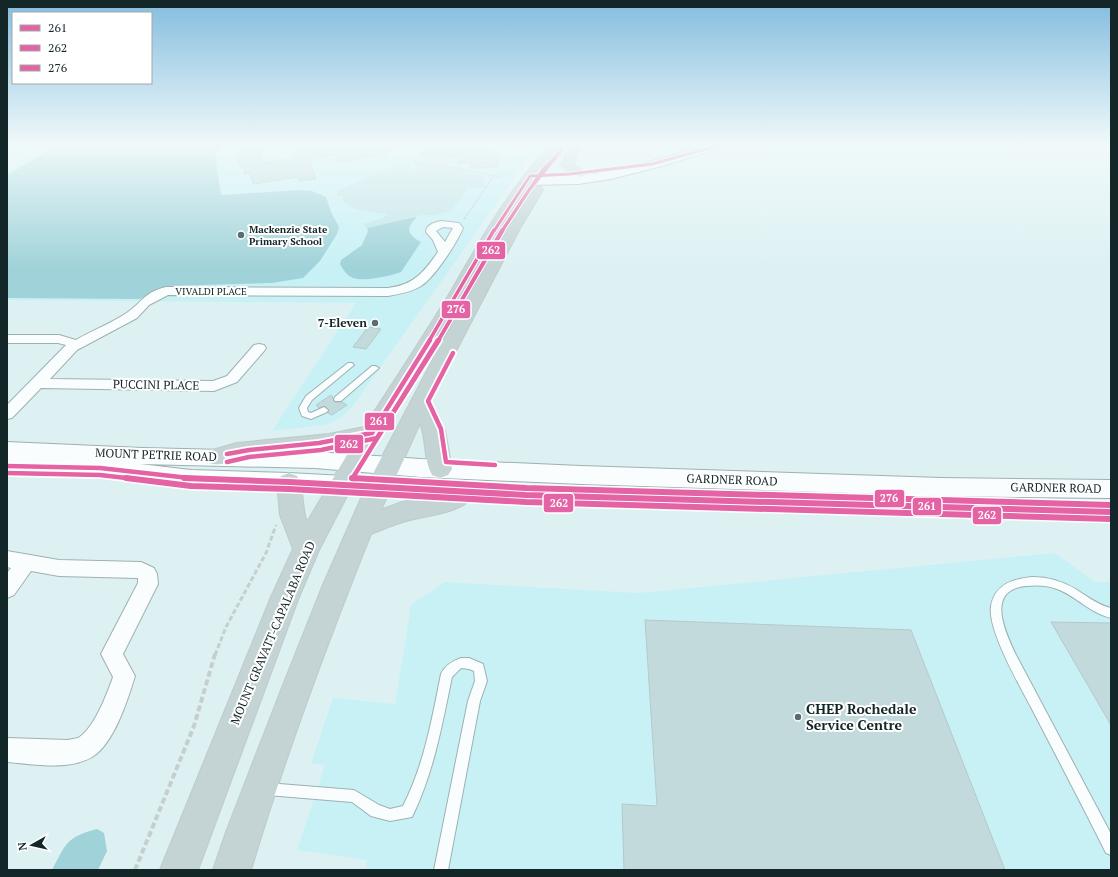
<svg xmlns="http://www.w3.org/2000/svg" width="1118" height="877" viewBox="0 0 1118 877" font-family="'PT Serif',serif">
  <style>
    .built { fill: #c8f1f6 }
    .green { fill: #c3e5e8 }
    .forest { fill: #a0d3d9 }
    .building { fill: #c2dadc; stroke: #b6c8ca }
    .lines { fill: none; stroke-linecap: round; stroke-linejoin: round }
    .lane-casing { stroke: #9eb0b2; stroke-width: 2 }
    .street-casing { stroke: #9eb0b2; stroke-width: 2 }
    .secondary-casing { stroke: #9eb0b2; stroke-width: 2 }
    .highway-casing { stroke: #bfcbcc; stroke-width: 2 }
    .path-far2 { stroke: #c6cecf; stroke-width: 1.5; stroke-dasharray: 2.5 1; stroke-linecap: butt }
    .path-far1 { stroke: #c6cecf; stroke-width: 3; stroke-dasharray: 5 2.5; stroke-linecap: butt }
    .path { stroke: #c6cecf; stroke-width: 4; stroke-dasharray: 6 3; stroke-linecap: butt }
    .lane { fill: #fafdfd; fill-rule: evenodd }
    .street { fill: #fafdfd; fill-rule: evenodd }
    .secondary { fill: #fafdfd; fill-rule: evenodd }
    .highway { fill: #c4d3d4; fill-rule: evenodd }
    .bus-1-far3-casing { stroke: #fff; stroke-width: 5 }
    .bus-1-far2-casing { stroke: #fff; stroke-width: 5.5 }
    .bus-1-far1-casing { stroke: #fff; stroke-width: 8 }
    .bus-1-casing { stroke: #fff; stroke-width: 9 }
    .bus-2-far3-casing { stroke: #fff; stroke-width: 5 }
    .bus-2-far2-casing { stroke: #fff; stroke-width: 5.5 }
    .bus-2-far1-casing { stroke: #fff; stroke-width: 8 }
    .bus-2-casing { stroke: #fff; stroke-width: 9 }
    .bus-3-far3-casing { stroke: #fff; stroke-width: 5 }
    .bus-3-far2-casing { stroke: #fff; stroke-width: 5.5 }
    .bus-3-far1-casing { stroke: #fff; stroke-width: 8 }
    .bus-3-casing { stroke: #fff; stroke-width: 9 }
    .bus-1-far3 { stroke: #e463a4; stroke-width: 3 }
    .bus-1-far2 { stroke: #e463a4; stroke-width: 3.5 }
    .bus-1-far1 { stroke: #e463a4; stroke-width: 4.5 }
    .bus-1 { stroke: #e463a4; stroke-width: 6 }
    .bus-2-far3 { stroke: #e463a4; stroke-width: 3 }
    .bus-2-far2 { stroke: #e463a4; stroke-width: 3.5 }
    .bus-2-far1 { stroke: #e463a4; stroke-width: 4.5 }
    .bus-2 { stroke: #e463a4; stroke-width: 6 }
    .bus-3-far3 { stroke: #e463a4; stroke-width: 3 }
    .bus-3-far2 { stroke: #e463a4; stroke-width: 3.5 }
    .bus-3-far1 { stroke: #e463a4; stroke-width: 4.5 }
    .bus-3 { stroke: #e463a4; stroke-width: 6 }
    .poi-dot { fill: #5a6d6f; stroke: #fff; stroke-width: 1.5 }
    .labels { text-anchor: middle; stroke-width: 4; stroke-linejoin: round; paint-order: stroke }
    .far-poi-label { font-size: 10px; font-weight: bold; fill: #132628; stroke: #fff; text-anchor: start }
    .far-street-label { font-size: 10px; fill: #132628; stroke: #fff }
    .poi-label { font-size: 12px; font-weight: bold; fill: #132628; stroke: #fff; text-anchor: end }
    .street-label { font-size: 12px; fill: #132628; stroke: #fff }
    .near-poi-label { font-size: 14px; font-weight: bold; fill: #132628; stroke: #fff; text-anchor: start }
    .line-badge { stroke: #fff; stroke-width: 1.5 }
    .badge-label { font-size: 11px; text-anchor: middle; font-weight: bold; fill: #fff }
  </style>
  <rect width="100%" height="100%" fill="#ddf1f3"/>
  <g class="built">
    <polygon points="48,145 538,145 352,407 339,419 325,425 272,431 356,303 7,300 7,170"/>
    <polygon points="1055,553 1095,582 1111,582 1111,870 366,870 367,860 297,850 325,765 311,764 333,698 395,704 411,605 444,582 638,593"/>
  </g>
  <g class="green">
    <polygon points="443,156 453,156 450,163 448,164 424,162 425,160 423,159 424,157"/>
    <path d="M 418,163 L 442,164 L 483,176 L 482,179 L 487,180 L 484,184 L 486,185 L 484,188 L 468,188 L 451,211 L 435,215 L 423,215 L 367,228 L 363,224 L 383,218 L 387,214 C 374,212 344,212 342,196 L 337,196 L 338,191 C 362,180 385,167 411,164 L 409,170 L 414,170 Z"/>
  </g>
  <g class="forest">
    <polygon points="58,145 224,145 215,155 221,195 299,190 312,191 326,197 331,212 339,227 337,234 320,261 303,278 272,283 169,286 155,290 140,299 7,298 7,175"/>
    <path d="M 415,217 L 416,218 C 405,229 408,235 421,242 L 401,272 C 390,276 364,282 353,278 C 347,276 343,269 340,264 L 341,260 L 362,245 L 368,231 L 367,228 Z"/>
    <path d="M 97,829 L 104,833 L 107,851 L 98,870 L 52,870 C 66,844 66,837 97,829 Z"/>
  </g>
  <g class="building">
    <polygon points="247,145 258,145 263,163 290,159 302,145 392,145 385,156 373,156 339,162 336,155 309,159 316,179 300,181 298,177 253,184 250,173 245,174 244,167 241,167 240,164 239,165 237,154"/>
    <polygon points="426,145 468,145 466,151 496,152 495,155 499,155 497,167 477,168 478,167 471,167 472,163 458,163 460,156 420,156"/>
    <polygon points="368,327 381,329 366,349 353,347"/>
    <polygon points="331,395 333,397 333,400 335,402 342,402 347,405 332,415 328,413 329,410 325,406 319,408 316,405"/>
    <polygon points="645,620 911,630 1005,870 624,870 622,804 657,806"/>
    <polygon points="1051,622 1111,623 1111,725"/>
  </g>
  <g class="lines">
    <defs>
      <g id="lane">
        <polygon points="348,363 352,363 354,365 312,400 307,408 308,412 311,413 324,407 328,410 327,412 311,419 302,416 299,408 306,396"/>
        <polygon points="372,366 375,366 379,368 341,401 335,401 334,399 335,397"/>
        <path d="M 1032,577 C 1048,577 1063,581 1077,590 C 1088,597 1098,605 1111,608 L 1111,618 C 1090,613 1076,596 1057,589 C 1047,585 1036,585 1026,586 C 985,590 1005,632 1016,655 L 1111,834 L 1111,855 L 1106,853 C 1083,807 1059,761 1035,715 C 1023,691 987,631 991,606 C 995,584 1013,579 1032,577 Z"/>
        <path d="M 461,658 L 469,658 L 483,664 L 487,681 L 480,701 L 448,870 L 434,870 L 468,701 L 475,681 L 474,671 L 469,669 L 461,668 L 452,677 C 442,725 434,772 412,817 L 390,821 L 371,816 L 352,802 L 267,795 L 263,793 L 261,789 L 263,785 L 267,783 L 354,790 L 379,805 L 390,809 L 403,806 C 424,765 432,719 441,674 C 445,665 453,661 461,658 Z"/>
      </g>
      <g id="street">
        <path d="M 441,221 L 459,223 L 463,228 C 457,243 434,278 421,286 C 412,292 399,294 388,296 L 168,295 L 149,305 L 137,318 L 77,350 L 50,379 L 213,381 L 227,376 L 254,345 L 259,344 L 264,345 L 266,348 L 264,351 L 237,382 L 214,391 L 41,388 L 12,418 L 7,419 L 7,405 L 66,345 L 58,343 L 7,343 L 7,335 L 59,335 L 76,340 C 91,331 114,322 128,312 C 143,301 145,292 166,287 L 388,288 C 414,285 424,272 438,252 L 433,240 L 426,232 C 426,225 435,222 441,221 ZM 443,227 L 453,228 L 445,242 L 436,231 Z"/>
        <path d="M 7,551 L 59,560 L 141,562 L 154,568 L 157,574 L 158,584 L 123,654 L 135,676 C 128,699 114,744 92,757 C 68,771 34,764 7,762 L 7,738 L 68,740 C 71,739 75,739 78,738 C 94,729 107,694 113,677 L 101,654 L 138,583 L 138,578 L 59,576 L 31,571 L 14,595 L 7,598 L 7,573 L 11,568 L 7,567 Z"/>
      </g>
      <g id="secondary">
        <polygon points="709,145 726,145 724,147 662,166 611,179 578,184 527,185 522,184 521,181 522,178 527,177 595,174 638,165"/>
        <polygon points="7,442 142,448 315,452 421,459 581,466 941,478 1111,480 1111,498 941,496 581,484 421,477 315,468 140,464 191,470 289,473 526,486 1111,502 1111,522 526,504 289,491 191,488 100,477 7,474"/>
      </g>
      <g id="highway">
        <path d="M 551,145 L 563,145 L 542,168 L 512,212 L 447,327 L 362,467 L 319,550 L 299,597 L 198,870 L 160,870 L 271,597 L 293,549 L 280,515 L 277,482 L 281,476 L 289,473 L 297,476 C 305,490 301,507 307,522 L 353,445 C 315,453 277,454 239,459 C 227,461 222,467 209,463 L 206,457 L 209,451 L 237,443 L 329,434 L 364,427 C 393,383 421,340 448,296 C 479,243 508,189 551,145 Z"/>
        <path d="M 570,145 L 582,145 L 573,164 L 586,173 L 584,176 C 576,178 566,172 561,165 Z"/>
        <path d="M 536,186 L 541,187 L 543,190 L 519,230 L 430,401 L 445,431 L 452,469 L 448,475 L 440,478 L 432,475 C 423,459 427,440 420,423 L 381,510 L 402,502 L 434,496 L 465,483 L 473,486 L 477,492 C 465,514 424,515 403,522 C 392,525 382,530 371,534 C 327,644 285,756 251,870 L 213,870 L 226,832 L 283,685 L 322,587 L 366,487 L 440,346 L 505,230 L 531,187 Z"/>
      </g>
    </defs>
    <use href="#lane" class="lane-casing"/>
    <use href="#street" class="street-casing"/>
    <use href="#secondary" class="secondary-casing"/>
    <use href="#highway" class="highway-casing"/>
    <g class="path-far2">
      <polyline points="411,158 416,158 415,163 437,164 501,177"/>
      <polyline points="464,219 493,177"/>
    </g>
    <polyline class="path-far1" points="215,655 226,627 266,553 276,525"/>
    <polyline class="path" points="135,870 194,726 215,654"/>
    <use href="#lane" class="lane"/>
    <use href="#street" class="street"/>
    <use href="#secondary" class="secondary"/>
    <use href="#highway" class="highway"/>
    <defs>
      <polyline id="bus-1-far3" points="494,231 530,176 570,174 652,164 720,145"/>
      <polyline id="bus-1-far2" points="429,341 494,230"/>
      <g id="bus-1-far1">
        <polyline points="227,454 249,450 319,443 372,433 430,340"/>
        <polyline points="7,466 100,468 198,479"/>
      </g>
      <polyline id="bus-1" points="184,478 289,482 526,495 1111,512"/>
      <polyline id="bus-2-far3" points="502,231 543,169 562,150"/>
      <polyline id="bus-2-far2" points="438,341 503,230"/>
      <g id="bus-2-far1">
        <polyline points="227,462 249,457 321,450 377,438 439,340"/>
        <polyline points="7,473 100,475 135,479"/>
      </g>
      <polyline id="bus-2" points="126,478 191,486 289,489 526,502 1111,519"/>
      <polyline id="bus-3-far3" points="502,231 529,190 562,150"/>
      <polyline id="bus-3-far2" points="438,341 502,230"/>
      <g id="bus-3-far1">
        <polyline points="453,353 428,401 441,429 446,462 495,465"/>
        <polyline points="356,479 352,479 438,340"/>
      </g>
      <polyline id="bus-3" points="352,478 526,488 1111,505"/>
    </defs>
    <use href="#bus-1-far3" class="bus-1-far3-casing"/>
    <use href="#bus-1-far2" class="bus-1-far2-casing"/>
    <use href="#bus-1-far1" class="bus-1-far1-casing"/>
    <use href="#bus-1" class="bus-1-casing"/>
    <use href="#bus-2-far3" class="bus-2-far3-casing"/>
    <use href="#bus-2-far2" class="bus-2-far2-casing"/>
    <use href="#bus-2-far1" class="bus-2-far1-casing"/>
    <use href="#bus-2" class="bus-2-casing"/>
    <use href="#bus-3-far3" class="bus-3-far3-casing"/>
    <use href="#bus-3-far2" class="bus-3-far2-casing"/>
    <use href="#bus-3-far1" class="bus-3-far1-casing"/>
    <use href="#bus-3" class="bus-3-casing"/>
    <use href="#bus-1-far3" class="bus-1-far3"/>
    <use href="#bus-1-far2" class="bus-1-far2"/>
    <use href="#bus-1-far1" class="bus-1-far1"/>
    <use href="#bus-1" class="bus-1"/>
    <use href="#bus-2-far3" class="bus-2-far3"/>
    <use href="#bus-2-far2" class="bus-2-far2"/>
    <use href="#bus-2-far1" class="bus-2-far1"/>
    <use href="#bus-2" class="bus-2"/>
    <use href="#bus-3-far3" class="bus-3-far3"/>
    <use href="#bus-3-far2" class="bus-3-far2"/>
    <use href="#bus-3-far1" class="bus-3-far1"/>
    <use href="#bus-3" class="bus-3"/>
  </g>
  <linearGradient id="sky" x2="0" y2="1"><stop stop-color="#84bdde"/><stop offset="0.54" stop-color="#f0f9fa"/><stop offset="1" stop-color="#f0f9fa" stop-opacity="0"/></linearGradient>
  <rect width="1118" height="267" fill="url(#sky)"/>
  <g class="poi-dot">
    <circle cx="241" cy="235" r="4"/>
    <circle cx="375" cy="323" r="4"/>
    <circle cx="798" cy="717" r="4"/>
  </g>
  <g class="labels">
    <g class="far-poi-label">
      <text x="249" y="233">Mackenzie State<tspan x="249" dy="12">Primary School</tspan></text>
    </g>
    <g class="far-street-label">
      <text x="211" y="295">VIVALDI PLACE</text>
    </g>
    <g class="poi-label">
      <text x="367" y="327">7-Eleven</text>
    </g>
    <g class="street-label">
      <text transform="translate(156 385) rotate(1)" y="4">PUCCINI PLACE</text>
      <text transform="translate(156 455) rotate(2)" y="4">MOUNT PETRIE ROAD</text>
      <text transform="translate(732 480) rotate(2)" y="4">GARDNER ROAD</text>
      <text transform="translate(1056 488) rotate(1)" y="4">GARDNER ROAD</text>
      <text transform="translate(273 633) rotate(-67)" y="4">MOUNT GRAVATT-CAPALABA ROAD</text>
    </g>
    <g class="near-poi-label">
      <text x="806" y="714">CHEP Rochedale<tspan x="806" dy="16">Service Centre</tspan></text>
    </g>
  </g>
  <g class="line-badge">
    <rect x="476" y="241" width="30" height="19" rx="4" fill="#e463a4"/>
    <rect x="441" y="300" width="30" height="19" rx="4" fill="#e463a4"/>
    <rect x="364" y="412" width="31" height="19" rx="4" fill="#e463a4"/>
    <rect x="334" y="434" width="30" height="20" rx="4" fill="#e463a4"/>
    <rect x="874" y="489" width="31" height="19" rx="4" fill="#e463a4"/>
    <rect x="543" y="493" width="31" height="20" rx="4" fill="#e463a4"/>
    <rect x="912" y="497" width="30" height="19" rx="4" fill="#e463a4"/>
    <rect x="972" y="506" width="30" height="19" rx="4" fill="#e463a4"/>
  </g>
  <g class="badge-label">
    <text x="491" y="254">262</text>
    <text x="456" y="313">276</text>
    <text x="379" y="425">261</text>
    <text x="349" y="448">262</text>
    <text x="889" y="502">276</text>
    <text x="559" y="507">262</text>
    <text x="927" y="510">261</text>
    <text x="987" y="519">262</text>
  </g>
  <rect width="1118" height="877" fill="none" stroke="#132628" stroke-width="16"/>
  <rect x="12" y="12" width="140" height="72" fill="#ffffff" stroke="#a1a8a9"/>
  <rect x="20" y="25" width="20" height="6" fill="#e463a4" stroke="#a1a8a9"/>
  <text x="48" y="32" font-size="12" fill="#132628">261</text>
  <rect x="20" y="45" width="20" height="6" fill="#e463a4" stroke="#a1a8a9"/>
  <text x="48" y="52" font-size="12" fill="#132628">262</text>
  <rect x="20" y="65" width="20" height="6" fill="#e463a4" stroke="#a1a8a9"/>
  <text x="48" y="72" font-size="12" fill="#132628">276</text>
  <g transform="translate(32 845) rotate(262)" stroke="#ffffff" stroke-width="3" paint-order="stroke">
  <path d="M0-3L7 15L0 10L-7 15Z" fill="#132628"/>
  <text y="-6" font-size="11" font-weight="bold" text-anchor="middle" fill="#132628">N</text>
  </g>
</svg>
